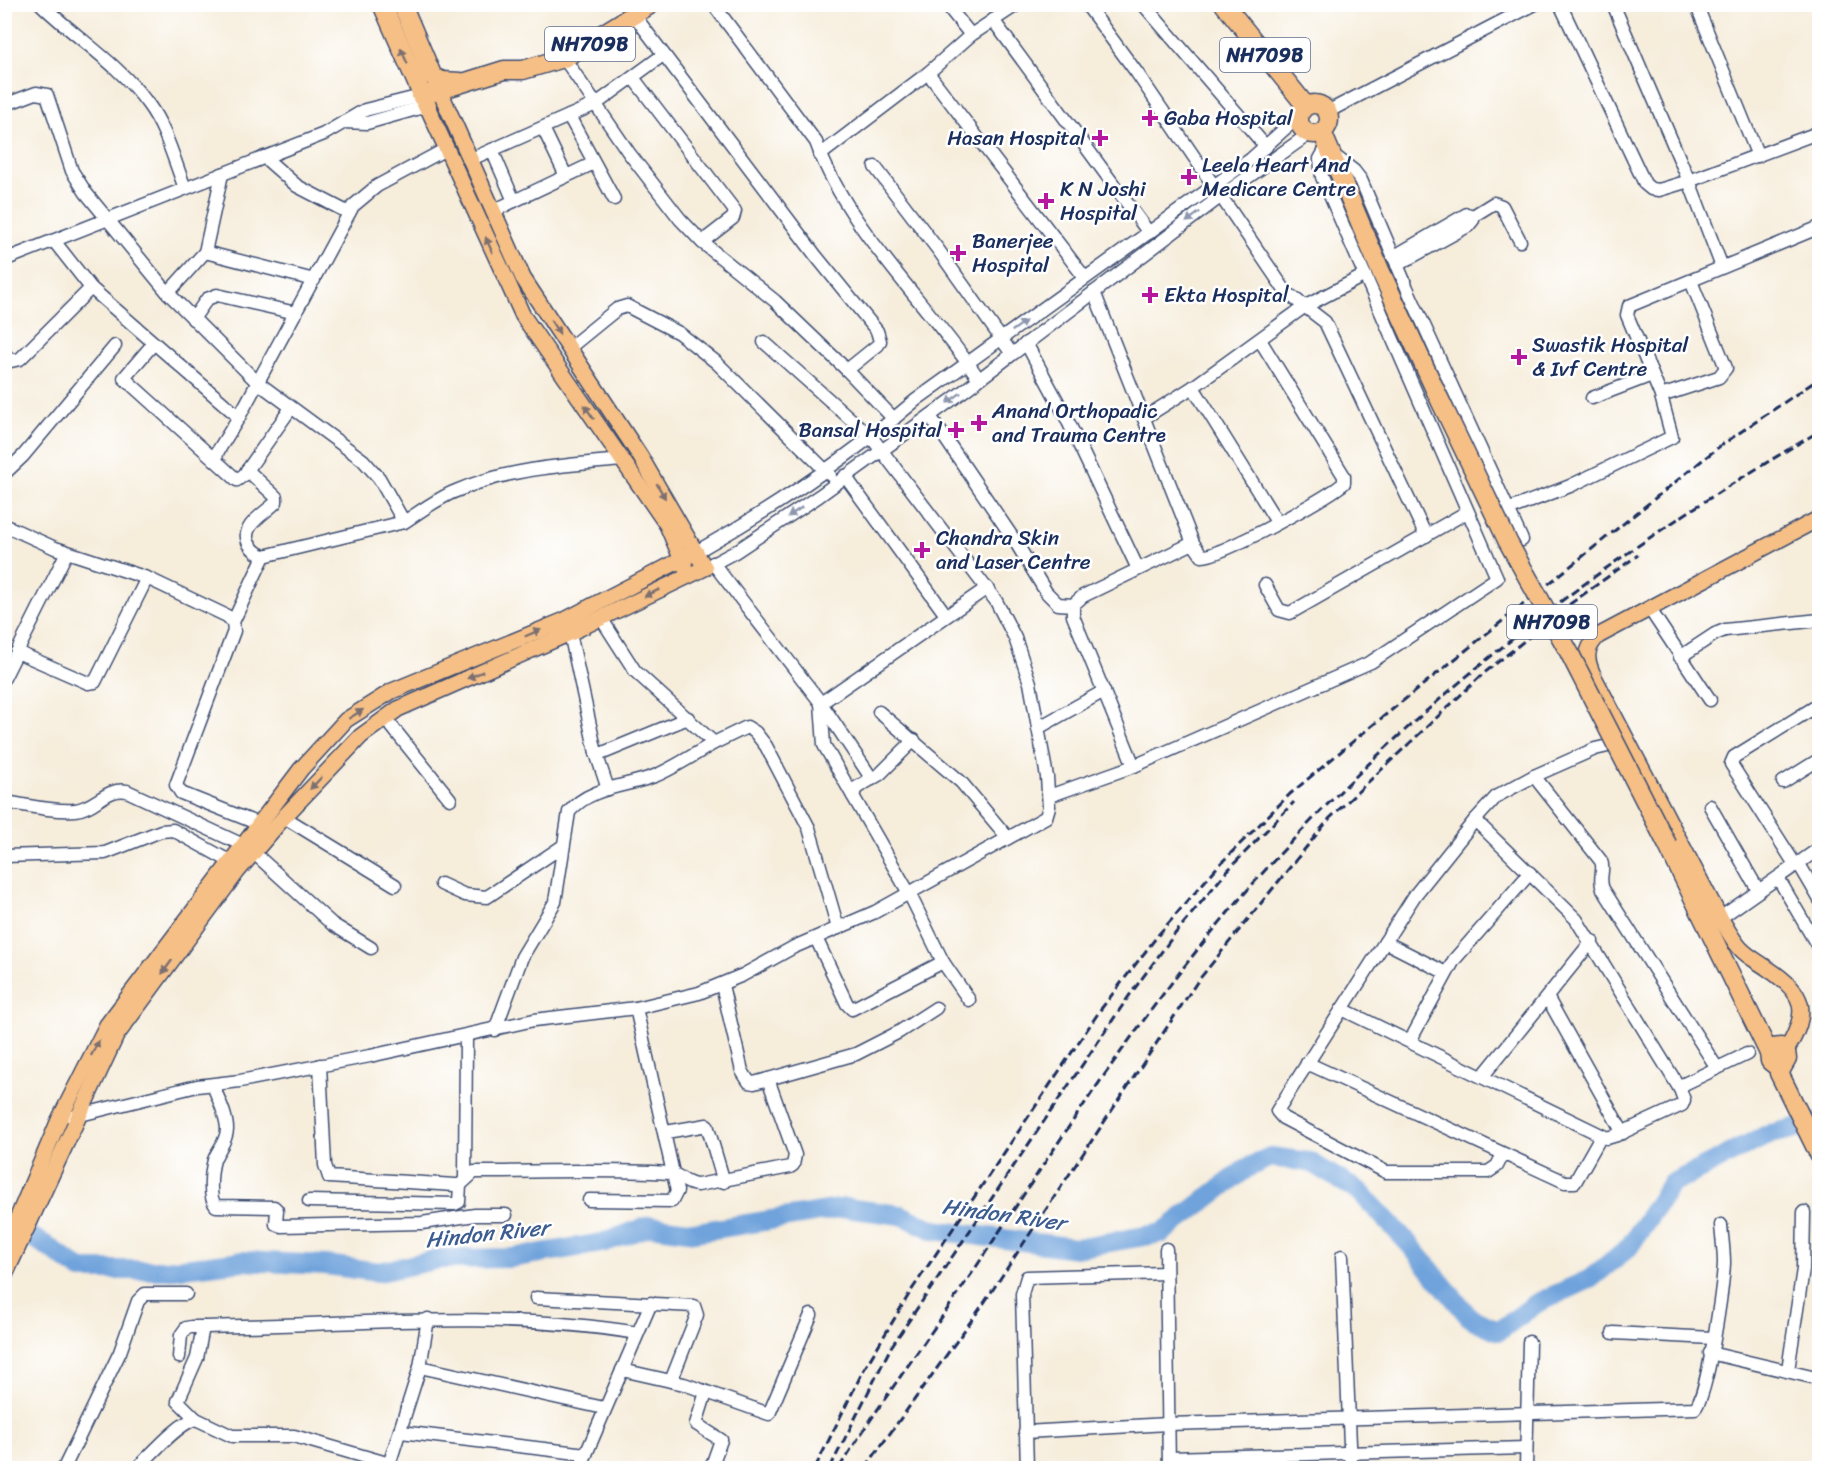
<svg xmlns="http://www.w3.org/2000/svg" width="1824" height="1473" viewBox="0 0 1824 1473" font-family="Sriracha,sans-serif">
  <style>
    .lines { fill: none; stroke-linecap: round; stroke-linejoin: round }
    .river { stroke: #70a3db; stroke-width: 20 }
    .minor-casing { stroke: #3c4c71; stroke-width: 15 }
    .major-casing { stroke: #3c4c71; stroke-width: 18 }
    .highway-casing { stroke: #3c4c71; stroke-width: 21 }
    .minor { stroke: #fff; stroke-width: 12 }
    .major { stroke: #f5bf86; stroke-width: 15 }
    .highway { stroke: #f5bf86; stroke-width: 18 }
    .rail { stroke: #1b2f5e; stroke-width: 3; stroke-dasharray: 9 4.5; stroke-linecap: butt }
    .highway-bridge-casing { stroke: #3c4c71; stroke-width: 21; stroke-linecap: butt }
    .highway-bridge { stroke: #f5bf86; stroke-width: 18 }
    .oneway { fill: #7d7070 }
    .oneway2 { fill: #8d97ae }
    .poi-dot { fill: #b5179e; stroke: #fff; stroke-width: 2 }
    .labels { text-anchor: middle; stroke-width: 5; stroke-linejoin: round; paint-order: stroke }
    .shield { fill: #fff; stroke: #5f6d8e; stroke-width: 1.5 }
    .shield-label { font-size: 20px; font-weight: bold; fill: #1b2f5e }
    .poi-label { font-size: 21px; fill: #1b2f5e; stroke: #fff; text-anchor: start }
    .water-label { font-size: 22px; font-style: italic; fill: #3d5d90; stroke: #fff }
  </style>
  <rect width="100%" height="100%" fill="#fff"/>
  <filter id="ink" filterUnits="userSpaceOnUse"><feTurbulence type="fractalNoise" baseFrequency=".0167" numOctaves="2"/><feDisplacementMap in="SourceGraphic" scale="12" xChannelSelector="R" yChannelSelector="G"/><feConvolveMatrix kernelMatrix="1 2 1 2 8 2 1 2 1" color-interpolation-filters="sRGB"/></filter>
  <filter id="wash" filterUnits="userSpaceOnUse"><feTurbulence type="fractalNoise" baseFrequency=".008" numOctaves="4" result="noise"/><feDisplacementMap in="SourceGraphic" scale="24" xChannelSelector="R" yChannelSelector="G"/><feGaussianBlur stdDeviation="1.35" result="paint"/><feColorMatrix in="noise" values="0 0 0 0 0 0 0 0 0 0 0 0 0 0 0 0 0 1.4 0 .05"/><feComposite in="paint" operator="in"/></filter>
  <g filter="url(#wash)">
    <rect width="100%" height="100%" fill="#f6eddb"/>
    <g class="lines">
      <polyline class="river" points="4,1222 44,1244 81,1270 166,1270 243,1261 326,1265 379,1272 439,1259 511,1258 602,1243 650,1226 696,1232 845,1208 901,1215 934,1230 1076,1248 1162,1233 1247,1168 1270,1157 1310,1162 1360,1192 1410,1245 1470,1318 1499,1331 1537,1303 1590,1279 1629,1247 1671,1184 1767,1135 1820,1122"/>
    </g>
  </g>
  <g filter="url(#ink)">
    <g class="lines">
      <defs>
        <g id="minor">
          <path d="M 41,4 C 76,38 119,64 148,104 C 166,128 174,160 185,188"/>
          <path d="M 713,4 L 816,142 C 848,231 926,301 979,379"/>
          <polyline points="946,4 971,35"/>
          <polyline points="1086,4 1137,73 1286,292 1325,322 1426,536"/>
          <polyline points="1143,4 1266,147"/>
          <polyline points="1560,4 1645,184 1651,189 1659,190 1689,181 1820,132"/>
          <polyline points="1613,4 1689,181 1722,267"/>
          <polyline points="1696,4 1758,156"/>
          <polyline points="993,20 1149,233"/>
          <polyline points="564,58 629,153 680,219 703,243 775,301 847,370 878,345 880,341 877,331 816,256 634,15"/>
          <polyline points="928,73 1085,278"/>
          <polyline points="634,79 735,211 733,218 702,242"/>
          <path d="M 4,105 L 36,93 L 47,95 L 72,171 L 86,193 L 168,293 L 257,382 L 363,460 L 379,478 L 404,522 C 421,511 438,498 456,491 C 510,468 565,465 623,460"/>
          <polyline points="1327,112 1535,4"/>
          <polyline points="569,116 614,199"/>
          <polyline points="344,122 367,123 427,106"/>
          <polyline points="543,128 566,176"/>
          <polyline points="492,150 514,201"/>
          <polyline points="1331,153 1354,171 1361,180 1407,288 1522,540"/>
          <polyline points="820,155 928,73 971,35 1018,4"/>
          <polyline points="264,157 297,186 349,213"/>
          <polyline points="469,160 596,104 663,55"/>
          <polyline points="875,167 939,251 1012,354"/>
          <polyline points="493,211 594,163"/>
          <polyline points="54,241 91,288 239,417 353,206 377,186 446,149"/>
          <polyline points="205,252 314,280"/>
          <polyline points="1393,257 1467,214 1473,216 1494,203 1502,206 1520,241"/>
          <polyline points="4,260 324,134 365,110 421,96"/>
          <polyline points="1397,265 1468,226 1473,220 1473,216"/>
          <path d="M 1094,292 L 1193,543 L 1202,556 C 1218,558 1331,496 1344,483 L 1344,476 L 1260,340"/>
          <polyline points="168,293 205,252 222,174"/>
          <polyline points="193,319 207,299 217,295 296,313"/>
          <polyline points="154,343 124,378 215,460"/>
          <polyline points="1026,343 1065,415 1138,569"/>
          <polyline points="569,348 617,309 627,306 679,333 716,362 830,475"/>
          <polyline points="4,353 11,361 20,359 91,288"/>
          <polyline points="847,370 894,419"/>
          <polyline points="1193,387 1277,522"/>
          <polyline points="1661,396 1719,377 1726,368 1691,281"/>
          <polyline points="1592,398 1652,375"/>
          <polyline points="930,416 1015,541 1046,592 1058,604 1073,605"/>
          <polyline points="239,417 218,451 215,460 237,480 244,475 291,408"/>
          <polyline points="1144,418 1193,387 1304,307 1365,275"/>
          <path d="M 247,470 L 276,497 L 276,502 C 266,513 239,526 249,544 C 253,550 257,554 264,556 L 404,522"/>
          <polyline points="4,474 23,456 115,346"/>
          <polyline points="845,476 946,615"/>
          <polyline points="1507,510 1570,486 1672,437 1661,396 1627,315 1629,306 1820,227"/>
          <polyline points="4,525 55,548 147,578 227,616 233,622 234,631 176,785 181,793 259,824"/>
          <path d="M 696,552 C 774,508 848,458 916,400 L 1251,159 L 1298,117"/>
          <polyline points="713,563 821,703 872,779"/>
          <polyline points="705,568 735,552 819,496 953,399 1220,197 1309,134"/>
          <polyline points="1265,585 1279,610 1290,613 1467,512"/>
          <polyline points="1649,608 1710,700"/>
          <polyline points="233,622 264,556"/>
          <polyline points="570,633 596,753 603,753 688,718"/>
          <polyline points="17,652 88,683 95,682 147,578"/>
          <polyline points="1680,657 1715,634 1725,630 1820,620"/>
          <polyline points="4,678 67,552"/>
          <polyline points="879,712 961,782 1008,838"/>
          <polyline points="385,718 450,799"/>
          <polyline points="1038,728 1104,691"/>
          <polyline points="914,740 880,774 856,788 853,796 910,895 943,962 969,1000"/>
          <polyline points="714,743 747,727 755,732 766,746 809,828 838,928"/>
          <polyline points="596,753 608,789"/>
          <polyline points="1134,766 1073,616 1073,605 1083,596 1193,543"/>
          <path d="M 1534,776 L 1601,861 C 1605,870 1598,878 1603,889 L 1717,1068"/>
          <polyline points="1783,782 1820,759"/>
          <polyline points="853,796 824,745 821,703 987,588"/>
          <polyline points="1049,796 1134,766 1371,662 1497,578 1322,177 1320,159 1328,145"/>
          <path d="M 4,802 C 27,805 53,812 75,810 C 96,808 106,787 127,791 L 243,845"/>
          <polyline points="1710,806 1758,890"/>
          <polyline points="284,817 395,885"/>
          <polyline points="1475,820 1576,919 1680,1089"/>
          <polyline points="253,852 332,924 371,948"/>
          <polyline points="4,856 105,853 161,831 173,830 231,862"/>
          <polyline points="1799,864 1820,900"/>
          <polyline points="1796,866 1731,764 1734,757 1820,704"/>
          <polyline points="1778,878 1820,950"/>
          <polyline points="441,884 465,895 487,897 563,846"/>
          <polyline points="1720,918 1820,848"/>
          <polyline points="816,938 847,1004 852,1009 943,962"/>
          <polyline points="1385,942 1446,973"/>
          <polyline points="722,985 742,1071 749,1082 754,1083 856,1054 899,1032 936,1008"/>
          <polyline points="1547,997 1623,1133"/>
          <polyline points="1342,1009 1607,1138 1617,1135 1682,1105 1684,1100 1680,1089 1684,1084 1747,1054"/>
          <path d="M 495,1030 L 522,957 L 555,902 L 569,812 C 590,786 628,787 657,775 C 677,766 695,754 714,743 L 635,671 L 601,618"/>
          <polyline points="1410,1041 1454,960 1530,873"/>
          <polyline points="1307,1063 1565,1182 1575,1182 1601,1136"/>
          <path d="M 320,1065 L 325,1165 L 329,1177 L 455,1185 L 460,1185 L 474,1172 C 539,1172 604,1169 669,1173 C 680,1174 685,1185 698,1185 L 790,1167 L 793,1165 L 795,1155 L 768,1079"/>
          <polyline points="1482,1077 1592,941"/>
          <path d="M 213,1085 C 218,1099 227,1115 227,1130 C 226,1143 218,1149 214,1160 C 211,1171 208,1198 216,1206 L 274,1207 L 277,1210 L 276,1224 L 281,1226 L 422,1223 L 475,1215 L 506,1215"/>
          <polyline points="72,1117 197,1086 240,1081 370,1056 534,1020 636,1008 699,993 743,975 794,947 875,912 1046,817 1049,807 1047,777 1030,683 1015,638 996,601 872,438 764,342"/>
          <polyline points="666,1132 707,1125 724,1182"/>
          <polyline points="1503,1154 1497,1166 1488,1172 1386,1172 1283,1118 1277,1111 1415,895 1475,820 1497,796 1534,776 1595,749 1621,743"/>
          <polyline points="465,1178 466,1036"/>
          <polyline points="589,1200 672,1201 677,1191 636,1008"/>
          <polyline points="309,1201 455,1204 459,1202 460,1185"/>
          <polyline points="1166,1249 1169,1468"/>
          <polyline points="1342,1256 1351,1468"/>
          <polyline points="536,1298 694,1306 697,1315 671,1381"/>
          <polyline points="1613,1333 1713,1338"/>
          <polyline points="1710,1353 1820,1379"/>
          <path d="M 179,1357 L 181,1335 L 186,1328 L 191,1327 C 339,1326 489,1309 637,1333"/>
          <polyline points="420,1367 428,1319"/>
          <polyline points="622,1370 684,1384 769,1414 811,1315"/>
          <polyline points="1788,1370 1803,1269 1804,1212"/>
          <polyline points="706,1392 696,1424 721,1440 711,1468"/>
          <polyline points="196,1419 178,1401 197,1358 203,1327"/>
          <polyline points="401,1432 586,1454"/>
          <path d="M 1025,1432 L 1168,1424 L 1695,1408 C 1708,1396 1723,1285 1724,1263 C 1724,1250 1722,1238 1721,1225"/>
          <polyline points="1169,1458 1526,1448"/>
          <polyline points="64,1468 120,1352 138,1301 145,1294 186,1294"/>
          <path d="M 137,1468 C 150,1456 179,1422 196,1419 L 232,1436 L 294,1436 L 390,1464"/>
          <polyline points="388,1468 420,1367 604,1408"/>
          <polyline points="580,1468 651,1303"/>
          <polyline points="1027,1468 1022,1294 1027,1277 1166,1273"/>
          <polyline points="1526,1468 1529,1342"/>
        </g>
        <g id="major">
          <polyline points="427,106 523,316 667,525 685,567"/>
          <path d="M 1786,1051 C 1810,1011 1806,994 1767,968 C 1759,962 1748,957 1741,949 C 1733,941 1727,928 1720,918 L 1594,677 C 1586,660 1584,650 1598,636 L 1820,518"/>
          <polyline points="4,1250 59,1120 107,1025 301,769 346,720 392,691 565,620 696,552"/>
          <polyline points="4,1277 116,1036 237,872 284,817 361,736 398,709 570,633 705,568 640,456 523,278 435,80"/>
        </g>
        <g id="highway">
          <polyline points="382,4 427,106"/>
          <polyline points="402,4 433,77 443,81 460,82"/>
          <polyline points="1224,4 1306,106"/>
          <polyline points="421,96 504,70 523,70 564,58 651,4"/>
          <circle cx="1314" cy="119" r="15"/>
          <polyline points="1322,132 1380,270 1438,396"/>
          <polyline points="1668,846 1769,1053"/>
          <polyline points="1783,1064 1775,1065 1770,1061 1769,1053 1773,1048 1781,1047 1786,1051 1787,1059 1779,1073 1820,1156"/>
        </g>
      </defs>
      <use href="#minor" class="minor-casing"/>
      <use href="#major" class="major-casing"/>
      <use href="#highway" class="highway-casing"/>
      <use href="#minor" class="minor"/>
      <use href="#major" class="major"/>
      <use href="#highway" class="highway"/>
      <g class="rail">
        <polyline points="815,1468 863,1371 911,1291 1101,1009 1159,934 1219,865 1290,794 1363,733 1720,446 1820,378"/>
        <polyline points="830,1468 891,1347 1129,996 1174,935 1227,871 1294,802"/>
        <path d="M 839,1468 C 884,1397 935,1329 982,1258 C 1068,1127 1154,994 1259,877 C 1420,697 1612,551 1820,431"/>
        <polyline points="865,1468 984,1303 1197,982 1330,818 1483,674 1570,604 1638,555"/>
      </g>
      <defs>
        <polyline id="highway-bridge" points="1438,396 1508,542 1569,652 1668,846"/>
      </defs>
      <use href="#highway-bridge" class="highway-bridge-casing"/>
      <use href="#highway-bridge" class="highway-bridge"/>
    </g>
    <defs><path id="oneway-solid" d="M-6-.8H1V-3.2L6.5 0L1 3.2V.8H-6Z" transform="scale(1.5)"/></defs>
    <g class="oneway">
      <use href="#oneway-solid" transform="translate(404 56) rotate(-114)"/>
      <use href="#oneway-solid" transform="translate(489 245) rotate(-114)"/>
      <use href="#oneway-solid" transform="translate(555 327) rotate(57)"/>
      <use href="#oneway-solid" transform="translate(589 412) rotate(-125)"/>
      <use href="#oneway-solid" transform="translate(661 491) rotate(60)"/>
      <use href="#oneway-solid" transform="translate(652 593) rotate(154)"/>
      <use href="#oneway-solid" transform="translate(533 633) rotate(-23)"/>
      <use href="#oneway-solid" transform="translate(475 675) rotate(156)"/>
      <use href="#oneway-solid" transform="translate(356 714) rotate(-32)"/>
      <use href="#oneway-solid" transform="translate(316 783) rotate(134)"/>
      <use href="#oneway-solid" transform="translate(167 967) rotate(126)"/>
      <use href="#oneway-solid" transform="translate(95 1048) rotate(-63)"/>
    </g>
    <g class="oneway2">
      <use href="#oneway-solid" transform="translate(1193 217) rotate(143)"/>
      <use href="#oneway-solid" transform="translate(1019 326) rotate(-36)"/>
      <use href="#oneway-solid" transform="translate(954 398) rotate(143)"/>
      <use href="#oneway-solid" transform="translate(795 512) rotate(146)"/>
    </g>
  </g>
  <g class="poi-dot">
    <path d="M1147 109h6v6h6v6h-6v6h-6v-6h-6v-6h6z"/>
    <path d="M1097 129h6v6h6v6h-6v6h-6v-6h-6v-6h6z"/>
    <path d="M1186 168h6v6h6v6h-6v6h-6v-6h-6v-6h6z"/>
    <path d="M1043 192h6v6h6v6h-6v6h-6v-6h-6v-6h6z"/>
    <path d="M955 244h6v6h6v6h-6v6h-6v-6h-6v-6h6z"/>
    <path d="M1147 286h6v6h6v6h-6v6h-6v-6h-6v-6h6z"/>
    <path d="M1516 348h6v6h6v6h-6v6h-6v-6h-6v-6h6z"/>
    <path d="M976 414h6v6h6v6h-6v6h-6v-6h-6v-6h6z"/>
    <path d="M953 421h6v6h6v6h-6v6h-6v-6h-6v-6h6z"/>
    <path d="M919 541h6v6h6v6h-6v6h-6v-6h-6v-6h6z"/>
  </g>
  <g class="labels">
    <g class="shield">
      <rect x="545" y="27" width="90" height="34" rx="4.5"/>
      <rect x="1220" y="38" width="90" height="34" rx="4.5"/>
      <rect x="1507" y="605" width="90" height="34" rx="4.5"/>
    </g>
    <g class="shield-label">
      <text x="590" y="51">NH709B</text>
      <text x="1265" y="62">NH709B</text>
      <text x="1552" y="629">NH709B</text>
    </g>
    <g class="poi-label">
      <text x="1164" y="125">Gaba Hospital</text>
      <text x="1086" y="145" text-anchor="end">Hasan Hospital</text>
      <text x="1202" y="172">Leela Heart And<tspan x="1202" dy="24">Medicare Centre</tspan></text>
      <text x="1060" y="196">K N Joshi<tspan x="1060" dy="24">Hospital</tspan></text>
      <text x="972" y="248">Banerjee<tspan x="972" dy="24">Hospital</tspan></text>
      <text x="1164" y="302">Ekta Hospital</text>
      <text x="1532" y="352">Swastik Hospital<tspan x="1532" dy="24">&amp; Ivf Centre</tspan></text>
      <text x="992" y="418">Anand Orthopadic<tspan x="992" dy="24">and Trauma Centre</tspan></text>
      <text x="942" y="437" text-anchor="end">Bansal Hospital</text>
      <text x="936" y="545">Chandra Skin<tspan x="936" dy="24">and Laser Centre</tspan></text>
    </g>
    <g class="water-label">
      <text transform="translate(1004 1214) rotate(8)" y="8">Hindon River</text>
      <text transform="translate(487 1233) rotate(-6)" y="8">Hindon River</text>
    </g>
  </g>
  <rect width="1824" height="1473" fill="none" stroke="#fff" stroke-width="24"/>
</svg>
